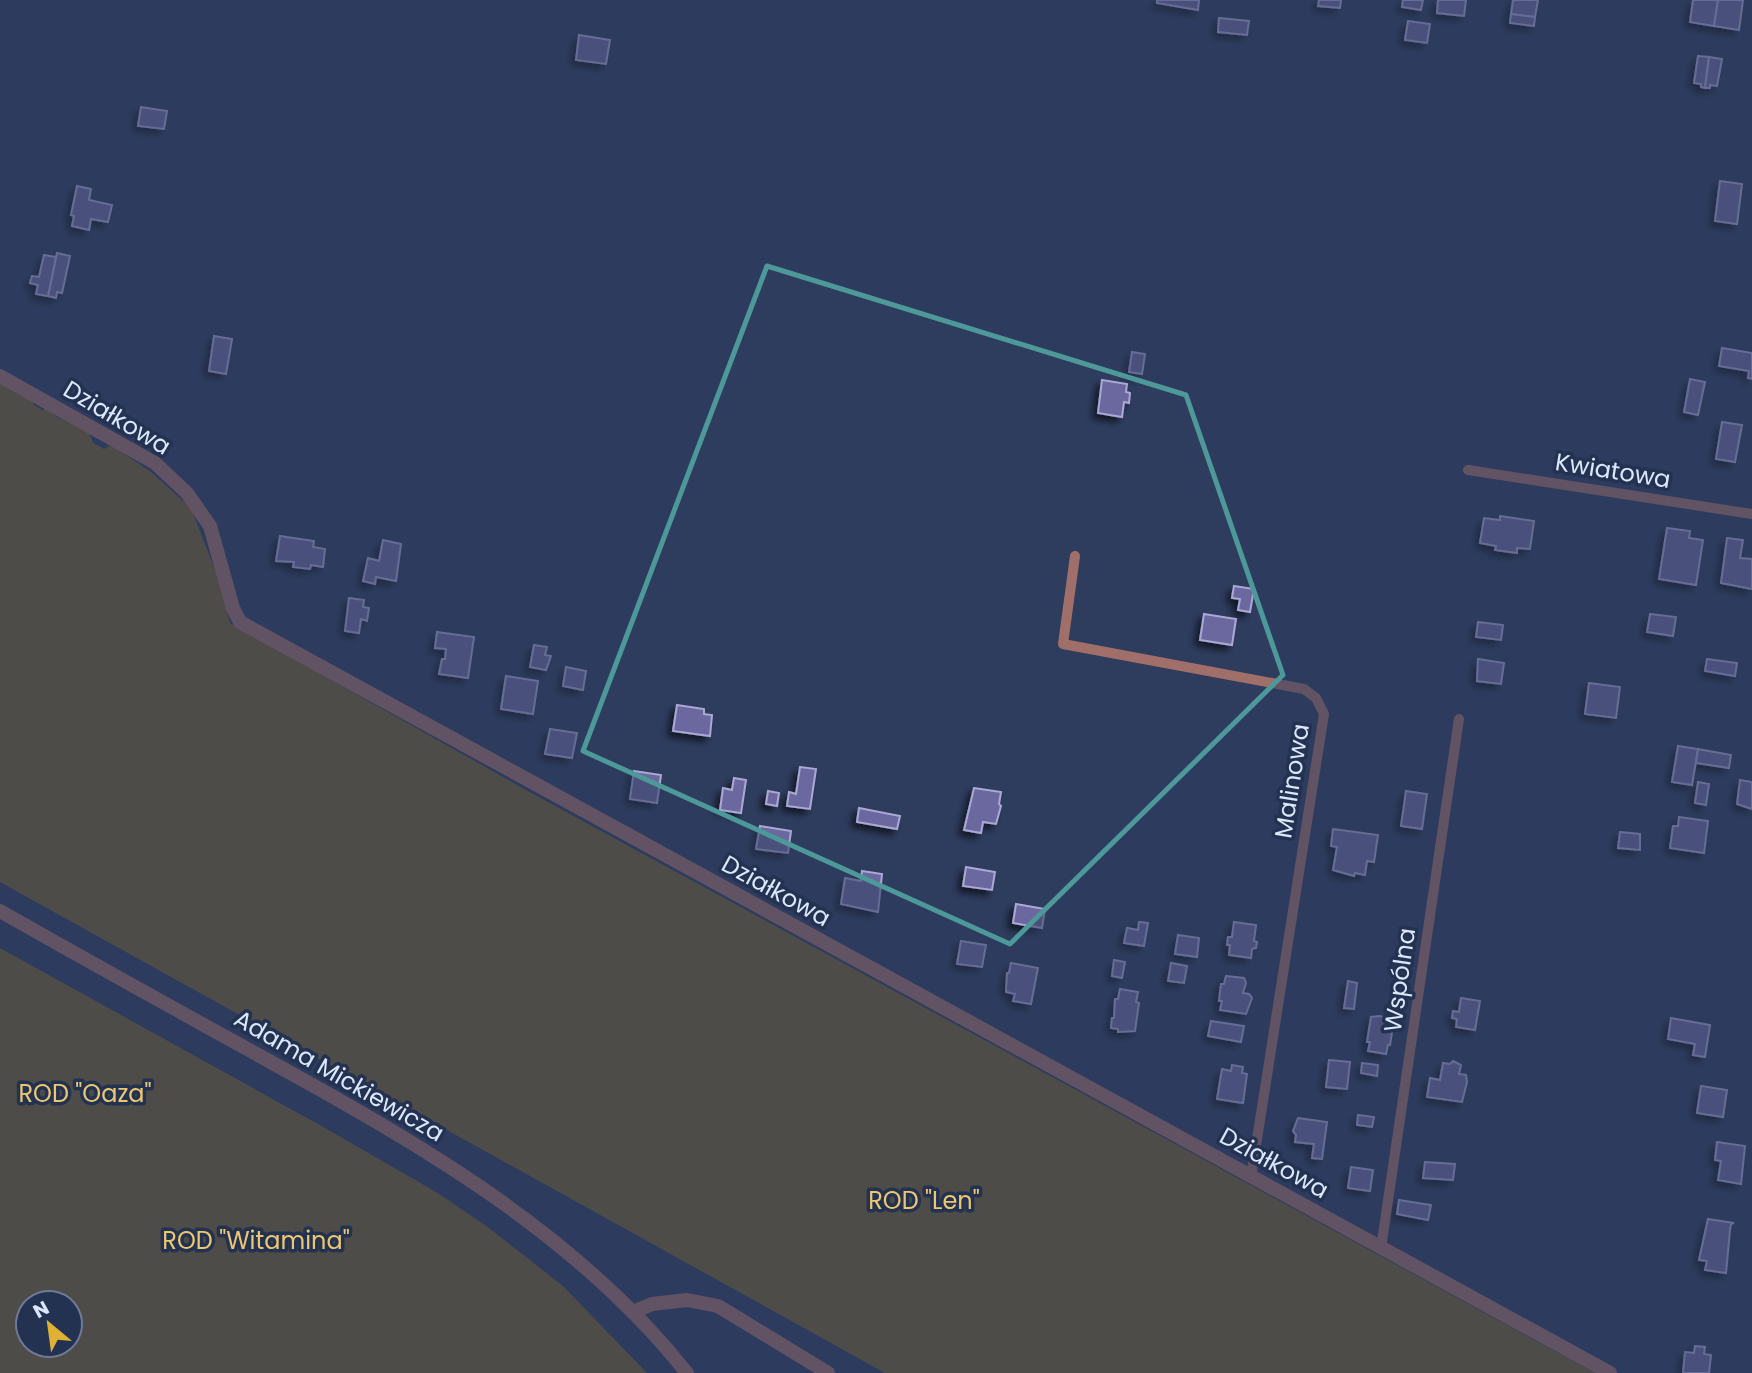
<svg xmlns="http://www.w3.org/2000/svg" width="1752" height="1373" viewBox="0 0 1752 1373" font-family="Poppins,sans-serif">
  <style>
    .green { fill: #76602e; fill-rule: evenodd }
    .building { fill: #6b679f; stroke: #aaa9d4; stroke-width: 2; filter: url(#shadow) }
    .lines { fill: none; stroke-linecap: round; stroke-linejoin: round }
    .service { stroke: #a16f69; stroke-width: 10 }
    .minor { stroke: #a16f69; stroke-width: 14 }
    .tertiary { stroke: #a16f69; stroke-width: 14 }
    .marked { fill: none; stroke: #4d9899; stroke-width: 5; stroke-linejoin: round }
    .labels { text-anchor: middle; stroke-width: 7; stroke-linejoin: round; paint-order: stroke }
    .street-label { font-size: 24px; fill: #dde7fc; stroke: #243252 }
    .park-label { font-size: 24px; fill: #edc76f; stroke: #243252 }
  </style>
  <defs>
    <filter id="shadow"><feDropShadow dx="-5" dy="5" stdDeviation="3.5" flood-color="#0009"/></filter>
  </defs>
  <rect width="100%" height="100%" fill="#2e3c5e"/>
  <g class="green">
    <polygon points="0,382 31,399 34,405 42,410 47,408 57,417 89,432 93,443 104,449 111,445 151,472 191,508 219,580 230,623 535,795 1595,1373 885,1373 0,882"/>
    <path d="M 0,948 L 325,1128 L 436,1192 L 485,1225 L 563,1286 L 647,1373 L 0,1373 ZM 28,1303 L 70,1303 L 70,1345 L 28,1345 Z"/>
  </g>
  <g class="building">
    <polygon points="1157,0 1199,0 1198,10 1157,3"/>
    <polygon points="1319,0 1341,0 1340,8 1318,6"/>
    <polygon points="1403,0 1423,0 1421,10 1402,7"/>
    <polygon points="1438,0 1466,0 1464,16 1437,13"/>
    <polygon points="1513,0 1538,0 1535,17 1511,14"/>
    <polygon points="1693,0 1718,0 1714,26 1690,22"/>
    <polygon points="1718,0 1743,0 1739,30 1714,26"/>
    <polygon points="1511,14 1535,17 1534,26 1510,23"/>
    <polygon points="1219,18 1249,21 1247,35 1218,32"/>
    <polygon points="1408,21 1430,24 1427,43 1405,40"/>
    <polygon points="579,35 610,40 606,64 576,60"/>
    <polygon points="1698,56 1709,57 1705,88 1701,87 1701,84 1694,83"/>
    <polygon points="1709,57 1722,59 1717,86 1710,85 1710,88 1705,88"/>
    <polygon points="141,107 167,111 164,129 138,126"/>
    <polygon points="1720,181 1742,184 1737,224 1715,221"/>
    <polygon points="77,186 91,189 89,200 112,205 108,222 91,219 89,230 72,226 74,216 71,215"/>
    <polygon points="57,253 70,256 62,293 57,292 56,298 48,296"/>
    <polygon points="44,255 56,257 48,296 36,294 38,285 30,283 32,276 39,277"/>
    <polygon points="214,336 232,339 226,374 209,371"/>
    <polygon points="1722,348 1752,353 1752,379 1748,378 1749,371 1719,366"/>
    <polygon points="1132,352 1145,354 1142,374 1129,372"/>
    <polygon points="1690,379 1705,382 1698,415 1684,412"/>
    <polygon points="1102,380 1127,384 1126,392 1130,393 1129,403 1124,402 1122,417 1098,413"/>
    <polygon points="1722,422 1742,425 1735,462 1716,459"/>
    <polygon points="1500,516 1534,521 1530,549 1517,548 1517,553 1495,550 1496,546 1480,543 1484,518 1500,520"/>
    <polygon points="1667,528 1690,531 1689,538 1703,540 1696,585 1659,579"/>
    <polygon points="280,536 314,541 313,547 325,549 323,567 311,565 310,569 293,567 294,562 276,561"/>
    <polygon points="1727,538 1743,540 1740,558 1752,559 1752,589 1721,583"/>
    <polygon points="383,540 401,544 396,581 376,577 375,584 363,581 368,558 379,561"/>
    <polygon points="1234,586 1254,589 1250,612 1238,610 1240,599 1232,598"/>
    <polygon points="349,598 364,600 363,607 369,608 367,621 361,619 359,633 345,631"/>
    <polygon points="1204,614 1236,619 1232,645 1200,640"/>
    <polygon points="1650,614 1676,617 1673,636 1647,632"/>
    <polygon points="1478,622 1503,625 1501,640 1476,637"/>
    <polygon points="437,632 474,637 468,678 439,674 442,659 445,659 446,649 435,648"/>
    <polygon points="534,645 547,647 545,655 551,656 546,670 530,667"/>
    <polygon points="1478,659 1504,663 1501,684 1477,681"/>
    <polygon points="1707,659 1737,663 1735,676 1705,671"/>
    <polygon points="566,667 586,671 583,690 563,686"/>
    <polygon points="506,676 538,681 533,714 501,709"/>
    <polygon points="1589,683 1620,687 1616,718 1585,714"/>
    <polygon points="677,705 704,709 704,714 712,715 710,736 673,731"/>
    <polygon points="550,729 577,733 572,758 545,754"/>
    <polygon points="1678,746 1698,749 1692,785 1672,782"/>
    <polygon points="1698,749 1731,755 1729,768 1696,763"/>
    <polygon points="800,767 816,769 810,809 787,806 789,792 796,794"/>
    <polygon points="634,771 661,775 657,803 630,799"/>
    <polygon points="734,778 746,780 741,813 720,810 723,788 732,790"/>
    <polygon points="1740,780 1752,782 1752,809 1737,804"/>
    <polygon points="1698,782 1709,784 1706,805 1695,803"/>
    <polygon points="974,788 1001,792 999,804 1001,806 996,824 983,822 981,833 964,830"/>
    <polygon points="768,791 779,793 777,806 766,804"/>
    <polygon points="1406,791 1427,794 1422,829 1401,826"/>
    <polygon points="859,808 900,816 897,829 857,822"/>
    <polygon points="1679,817 1708,821 1704,853 1670,848 1673,826 1678,826"/>
    <polygon points="760,826 791,831 788,853 756,849"/>
    <polygon points="1333,829 1378,835 1374,862 1367,861 1365,875 1355,873 1354,876 1333,870 1337,847 1331,846"/>
    <polygon points="1620,832 1640,834 1640,850 1618,848"/>
    <polygon points="966,867 995,872 992,890 963,886"/>
    <polygon points="862,871 882,874 878,912 841,904 845,878 861,881"/>
    <polygon points="1016,904 1045,909 1042,928 1013,923"/>
    <polygon points="1139,922 1148,923 1144,946 1124,943 1127,928 1138,930"/>
    <polygon points="1234,922 1256,925 1254,941 1257,942 1256,948 1252,949 1251,958 1229,955 1230,945 1227,945 1228,937 1232,937"/>
    <polygon points="1178,935 1199,938 1197,957 1175,954"/>
    <polygon points="961,941 986,945 982,967 957,964"/>
    <polygon points="1114,960 1125,962 1122,978 1112,976"/>
    <polygon points="1011,963 1038,968 1031,1004 1013,1001 1015,994 1006,992 1007,973 1009,973"/>
    <polygon points="1171,963 1187,966 1184,983 1168,981"/>
    <polygon points="1226,976 1244,978 1246,983 1243,993 1249,994 1252,998 1246,1014 1220,1010 1222,1001 1219,1001 1221,984 1224,984"/>
    <polygon points="1348,981 1357,983 1354,1009 1344,1008"/>
    <polygon points="1120,989 1138,992 1136,1002 1139,1003 1135,1031 1118,1032 1118,1029 1111,1028 1112,1018 1114,1018 1115,999 1118,999"/>
    <polygon points="1461,998 1480,1001 1475,1030 1456,1027 1457,1019 1452,1018 1453,1011 1459,1012"/>
    <polygon points="1380,1016 1394,1020 1390,1045 1388,1045 1386,1054 1368,1051 1370,1042 1367,1042 1371,1017"/>
    <polygon points="1671,1018 1710,1025 1705,1057 1693,1055 1695,1044 1668,1039"/>
    <polygon points="1211,1021 1244,1026 1241,1042 1208,1036"/>
    <polygon points="1329,1060 1350,1062 1347,1089 1326,1087"/>
    <polygon points="1453,1061 1461,1065 1459,1074 1466,1075 1467,1082 1462,1102 1427,1097 1430,1078 1440,1080 1443,1063 1450,1064"/>
    <polygon points="1362,1063 1378,1065 1377,1076 1361,1073"/>
    <polygon points="1232,1065 1243,1067 1242,1073 1247,1074 1243,1103 1217,1099 1222,1069 1231,1071"/>
    <polygon points="1701,1086 1727,1090 1723,1117 1697,1113"/>
    <polygon points="1358,1115 1374,1117 1372,1127 1357,1125"/>
    <polygon points="1298,1118 1327,1122 1322,1159 1312,1158 1314,1144 1295,1142 1296,1135 1293,1131"/>
    <polygon points="1717,1142 1745,1146 1741,1184 1718,1180 1721,1161 1715,1160"/>
    <polygon points="1425,1162 1455,1164 1453,1180 1423,1178"/>
    <polygon points="1351,1167 1373,1170 1370,1191 1348,1188"/>
    <polygon points="1399,1200 1431,1205 1428,1220 1397,1214"/>
    <polygon points="1708,1219 1734,1223 1731,1224 1730,1230 1726,1273 1705,1270 1707,1261 1699,1260"/>
    <polygon points="1695,1346 1705,1347 1704,1354 1711,1355 1709,1373 1683,1373 1685,1352 1694,1353"/>
  </g>
  <g class="lines">
    <g class="service">
      <polyline points="1468,470 1752,514"/>
      <polyline points="1075,556 1063,644 1304,689 1316,698 1324,714 1251,1177"/>
      <polyline points="1381,1248 1459,719"/>
    </g>
    <polyline class="minor" points="0,376 155,463 187,493 210,526 233,608 240,622 1610,1373"/>
    <g class="tertiary">
      <path d="M 0,911 C 86,960 173,1008 260,1056 C 416,1142 574,1231 687,1373"/>
      <polyline points="633,1312 652,1304 687,1300 718,1306 828,1373"/>
    </g>
  </g>
  <path d="M0 0H1752V1373H0ZM 767,266 L 1186,395 L 1283,675 L 1010,944 L 583,751 Z" fill="#2e3c5e" fill-opacity=".55" fill-rule="evenodd"/>
  <path class="marked" d="M 767,266 L 1186,395 L 1283,675 L 1010,944 L 583,751 Z"/>
  <g class="labels">
    <g class="street-label">
      <text transform="translate(117 418) rotate(31)" y="8">Działkowa</text>
      <text transform="translate(1613 471) rotate(9)" y="8">Kwiatowa</text>
      <text transform="translate(1292 781) rotate(-81)" y="8">Malinowa</text>
      <text transform="translate(776 891) rotate(29)" y="8">Działkowa</text>
      <text transform="translate(1400 980) rotate(-82)" y="8">Wspólna</text>
      <text transform="translate(339 1076) rotate(30)" y="8">Adama Mickiewicza</text>
      <text transform="translate(1274 1163) rotate(29)" y="8">Działkowa</text>
    </g>
    <g class="park-label">
      <text x="85" y="1102">ROD "Oaza"</text>
      <text x="924" y="1209">ROD "Len"</text>
      <text x="256" y="1249">ROD "Witamina"</text>
    </g>
  </g>
  <g transform="translate(49 1324) rotate(331)"><circle r="33" fill="#243252" stroke="#6e7a96" stroke-width="2"/>
  <path d="M0-5L12 26L0 18L-12 26Z" fill="#e0b034"/>
  <text y="-10" font-size="19" font-weight="bold" text-anchor="middle" fill="#dde7fc">N</text>
  </g>
</svg>
